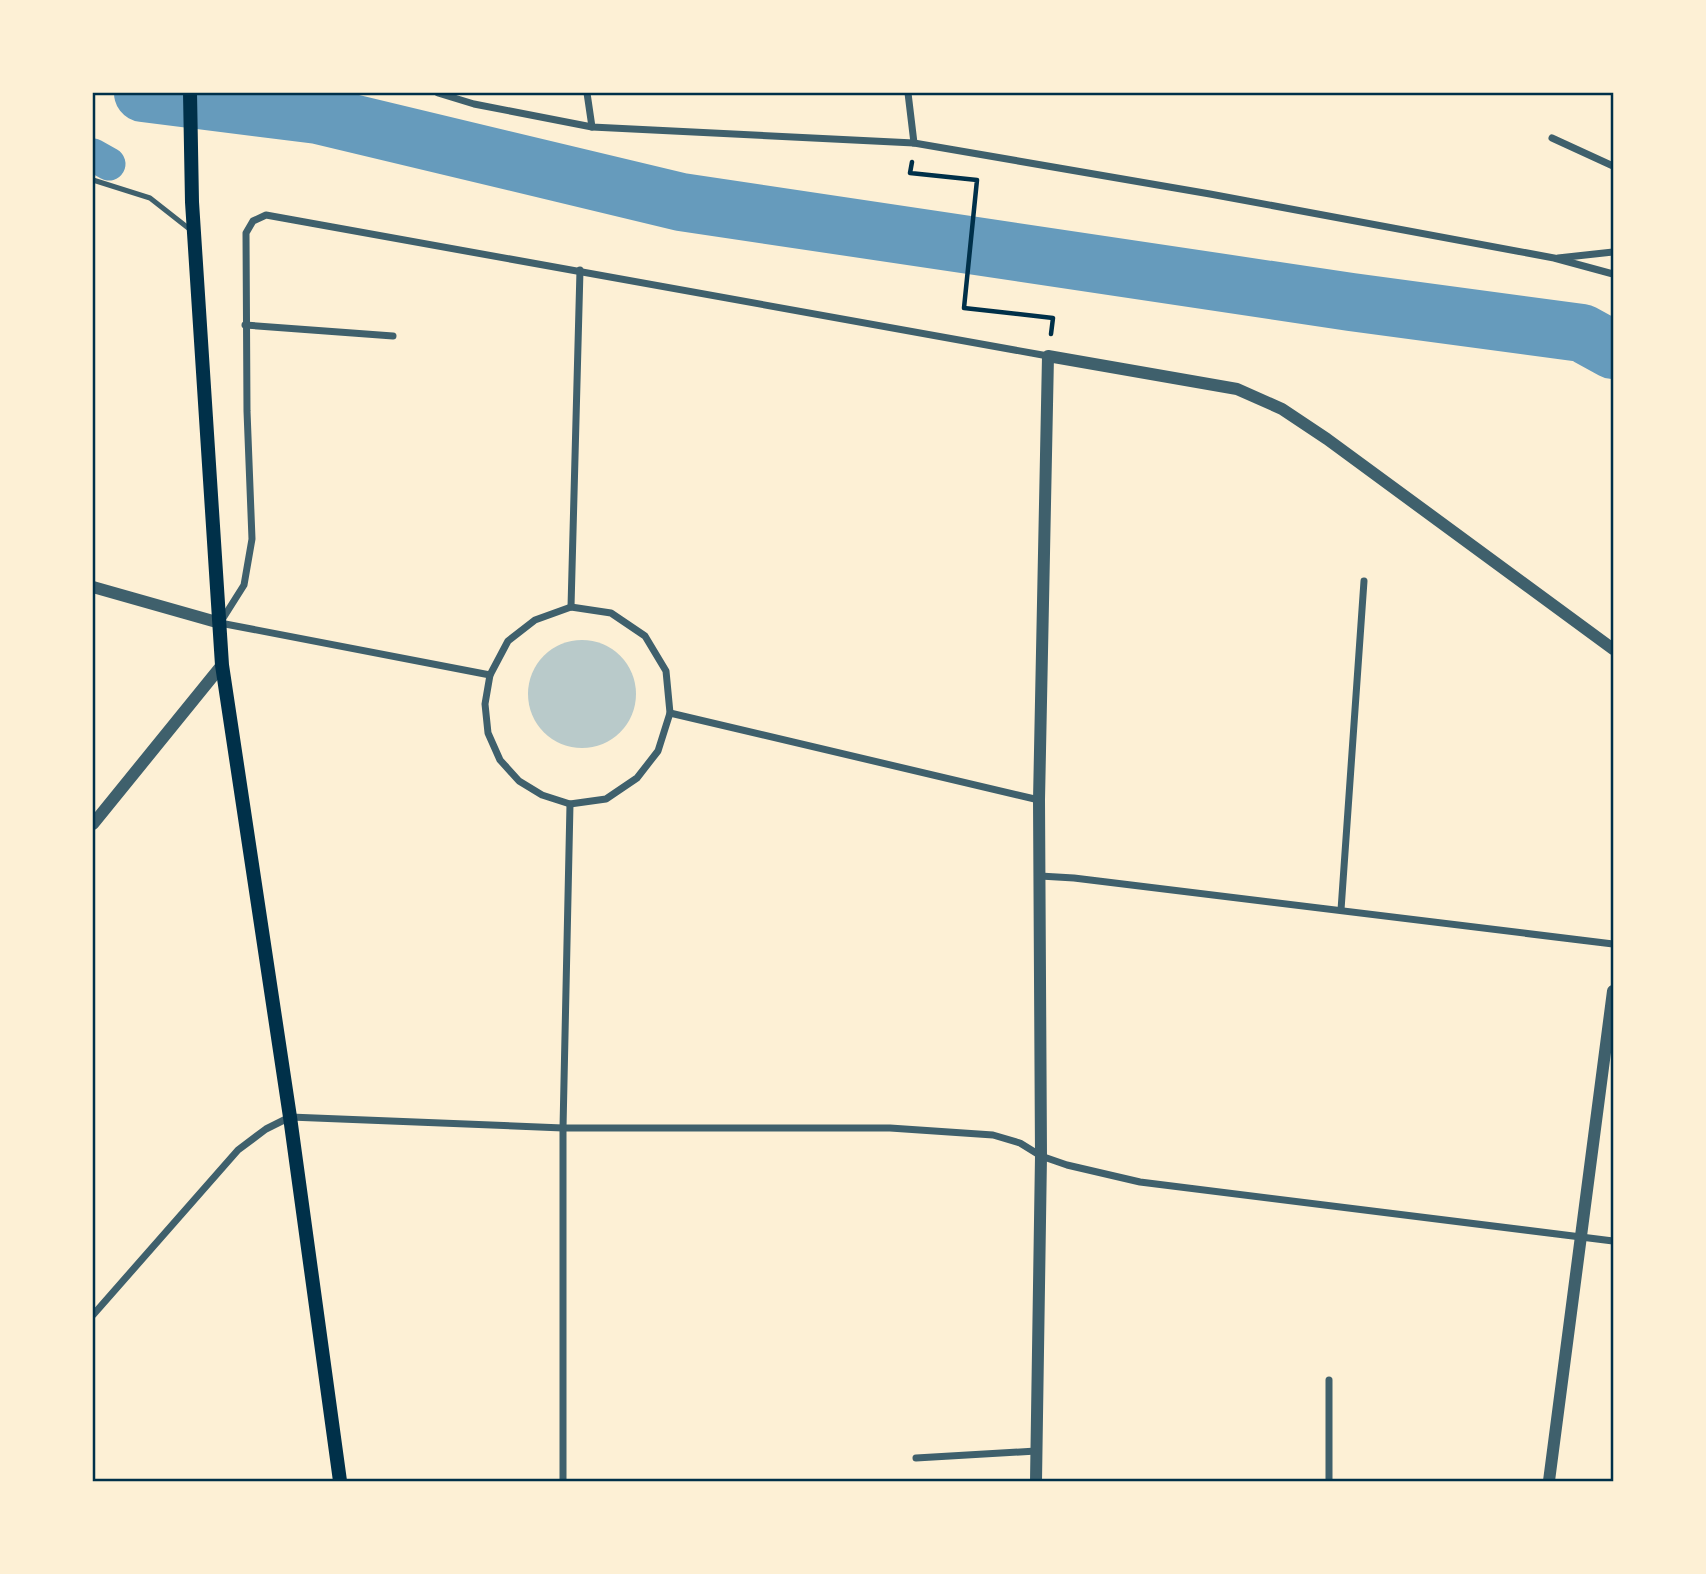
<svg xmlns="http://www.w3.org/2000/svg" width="1706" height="1574" viewBox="0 0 1706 1574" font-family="'Source Serif 4',serif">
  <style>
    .green { fill: #b9caca }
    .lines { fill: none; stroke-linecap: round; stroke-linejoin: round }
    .canal { stroke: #669bbc; stroke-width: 33 }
    .river { stroke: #669bbc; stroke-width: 58 }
    .path { stroke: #003049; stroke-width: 4.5 }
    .service { stroke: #3f606c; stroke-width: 5 }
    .minor { stroke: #3f606c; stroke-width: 7 }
    .tertiary { stroke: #3f606c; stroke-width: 12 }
    .secondary { stroke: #003049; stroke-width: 14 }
    .neatline { fill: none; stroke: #003049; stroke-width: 2.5 }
  </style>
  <rect width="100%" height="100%" fill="#fdf0d5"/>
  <circle class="green" cx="582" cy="694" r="54"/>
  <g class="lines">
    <polyline class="canal" points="93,155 109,164"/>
    <polyline class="river" points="143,93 318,115 681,202 1351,302 1582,333 1613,350"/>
    <polyline class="path" points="912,162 910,173 977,180 964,308 1053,318 1051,334"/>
    <polyline class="service" points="93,180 150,198 192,231"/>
    <g class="minor">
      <polyline points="438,93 474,104 592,127 914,143 1210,194 1554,258 1613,274"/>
      <polyline points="587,93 592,127"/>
      <polyline points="908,93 914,143"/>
      <polyline points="1552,138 1613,166"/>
      <polyline points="1558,258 1613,252"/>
      <polyline points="245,325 393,336"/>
      <polygon points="571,607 611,613 645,636 666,671 670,713 658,751 637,778 606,799 570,804 542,795 519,781 500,760 488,733 485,704 490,675 508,641 535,620"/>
      <polyline points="571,607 580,270"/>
      <polyline points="490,675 220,623 244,585 252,539 247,411 246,233 253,221 266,215 1048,356"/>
      <polyline points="670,713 1039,800"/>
      <polyline points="1040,876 1074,878 1613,944"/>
      <polyline points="1341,910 1364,581"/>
      <polyline points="93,1315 238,1150 266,1129 290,1117 563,1128 890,1128 993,1135 1020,1143 1041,1156 1067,1165 1140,1182 1613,1241"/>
      <polyline points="916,1458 1036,1451"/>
      <polyline points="563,1481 563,1128 570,804"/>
      <polyline points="1329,1481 1329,1380"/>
    </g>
    <g class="tertiary">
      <polyline points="93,587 220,623"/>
      <polyline points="93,824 222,665"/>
      <polyline points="1036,1481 1041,1156 1039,800 1048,356 1237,389 1282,409 1327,439 1613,649"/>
      <polyline points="1549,1481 1613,991"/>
    </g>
    <polyline class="secondary" points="190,93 192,202 222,665 290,1117 340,1481"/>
  </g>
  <rect width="1706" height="1574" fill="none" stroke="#fdf0d5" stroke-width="189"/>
  <rect x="94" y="94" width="1518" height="1386" class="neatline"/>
</svg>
